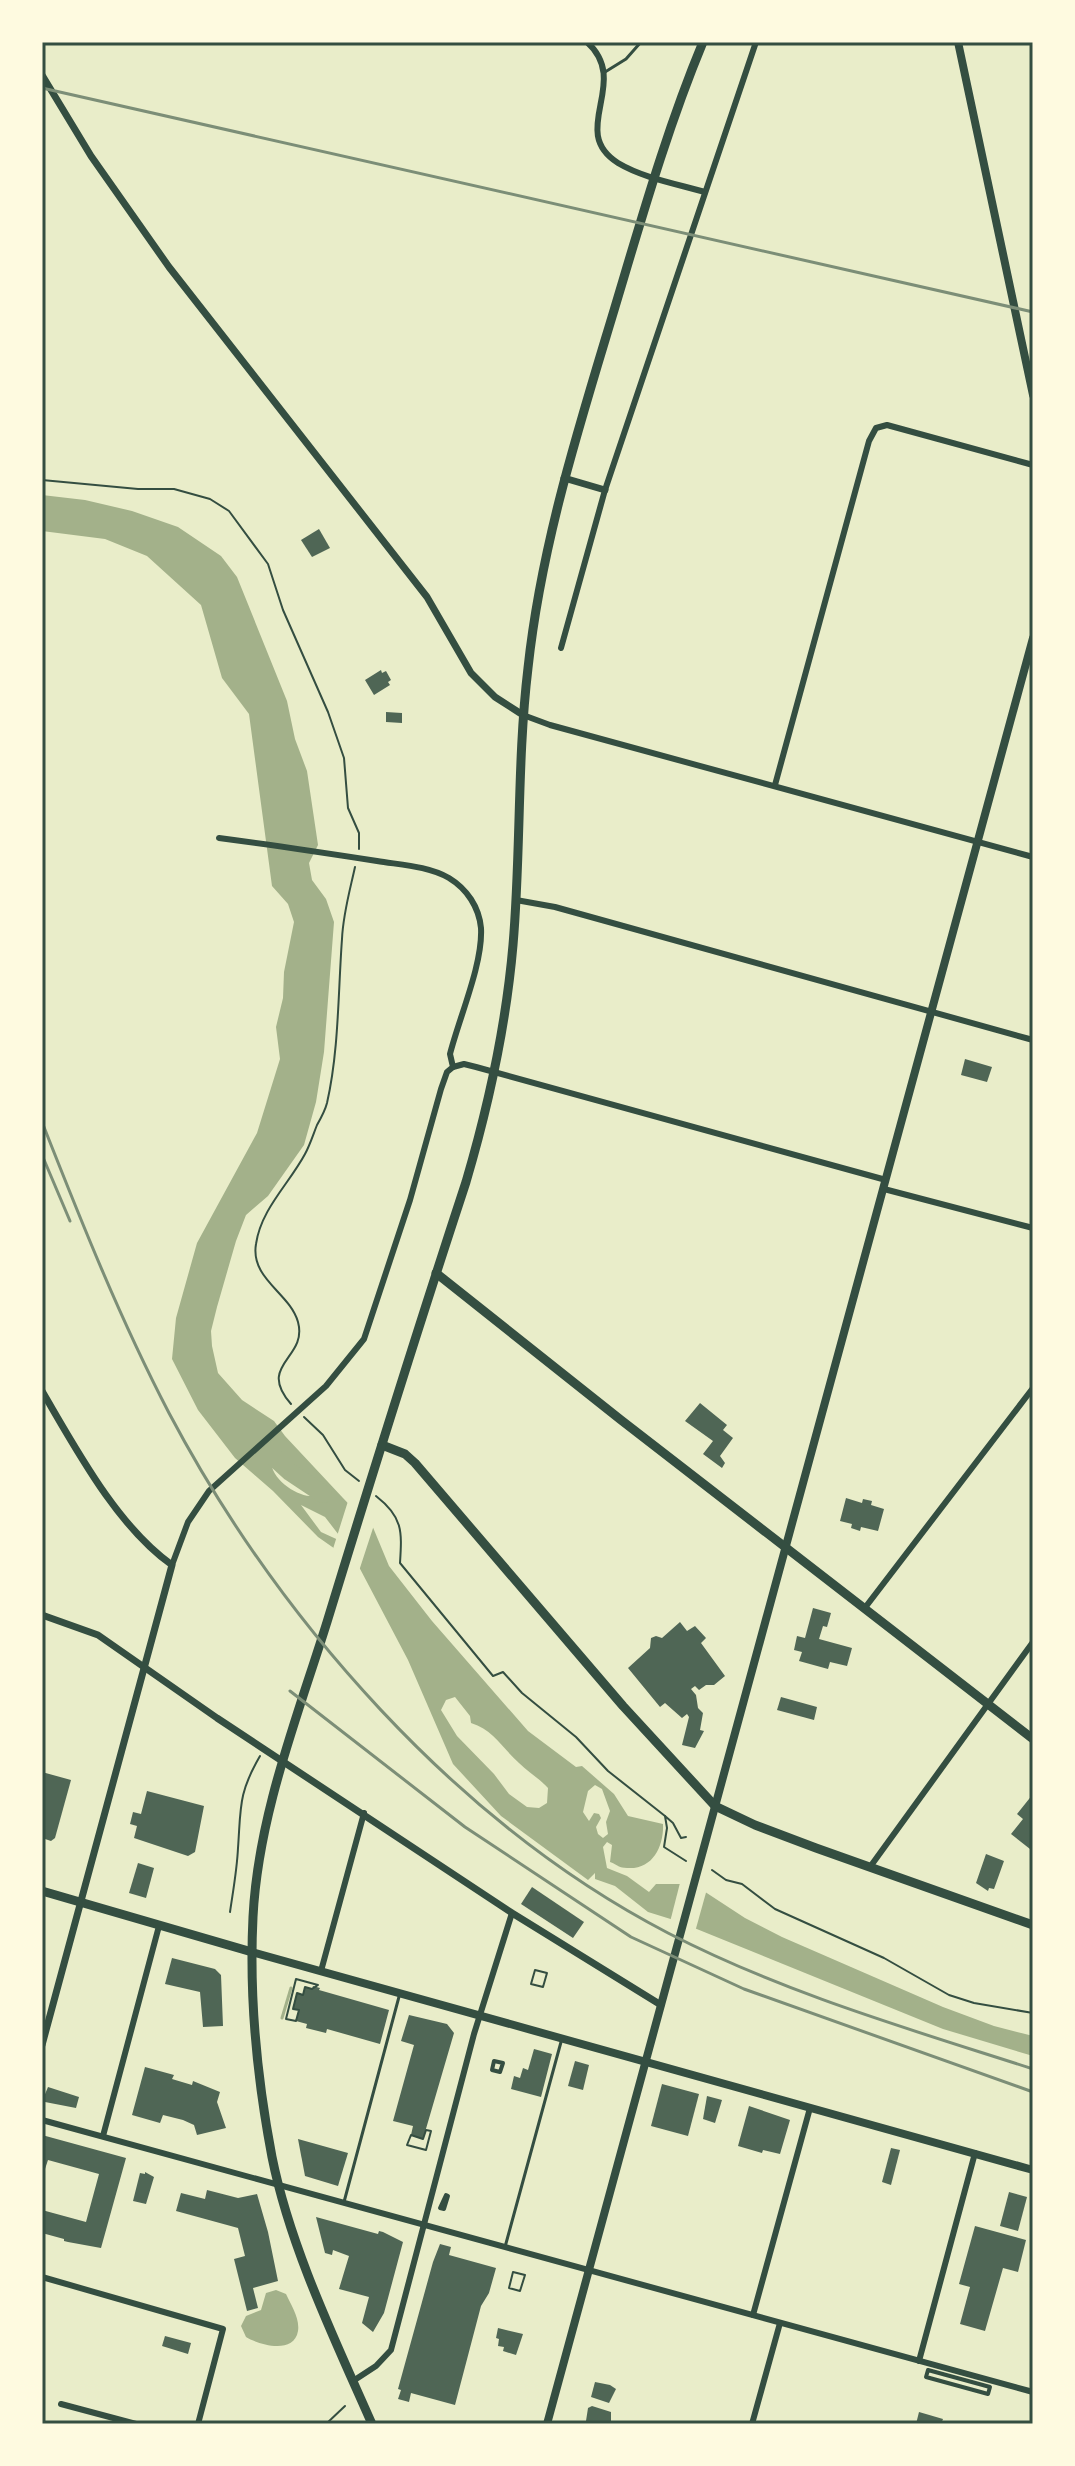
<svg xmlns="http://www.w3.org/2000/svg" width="1075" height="2466" viewBox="0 0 1075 2466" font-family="'Nunito Sans',sans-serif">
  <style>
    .water { fill: #a3b18a; fill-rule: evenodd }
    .pier { fill: #e9edc9 }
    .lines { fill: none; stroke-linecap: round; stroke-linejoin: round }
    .stream { stroke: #a3b18a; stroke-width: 3 }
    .river { stroke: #a3b18a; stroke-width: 18 }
    .building { fill: #4f6655 }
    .path { stroke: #344e41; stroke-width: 2 }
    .service { stroke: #344e41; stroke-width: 3 }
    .pedestrian { stroke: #344e41; stroke-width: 4 }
    .minor { stroke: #344e41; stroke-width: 6 }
    .tertiary { stroke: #344e41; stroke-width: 7 }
    .secondary { stroke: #344e41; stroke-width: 8 }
    .primary { stroke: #344e41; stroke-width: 9 }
    .rail { stroke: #7c8e77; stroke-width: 3 }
    .neatline { fill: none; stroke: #344e41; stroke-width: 3 }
  </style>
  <rect width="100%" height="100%" fill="#e9edc9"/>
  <g class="water">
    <path d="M 42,495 L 85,500 L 132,511 L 178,527 L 221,556 L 237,577 L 287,701 L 295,739 L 307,771 L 318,845 L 309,863 L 312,880 L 326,899 L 334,922 L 324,1052 L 316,1102 L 304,1145 L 268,1196 L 246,1215 L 236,1241 L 217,1307 L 211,1331 L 212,1346 L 218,1373 L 242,1400 L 274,1421 L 285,1436 L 343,1498 L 365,1521 L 372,1525 L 389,1566 L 432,1621 L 528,1731 L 576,1767 L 582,1766 L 614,1794 L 628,1816 L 663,1824 C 664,1846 653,1870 627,1868 C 619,1868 618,1865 610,1862 L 612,1845 L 607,1842 L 603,1847 L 607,1868 L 627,1876 L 649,1892 L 656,1884 L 693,1884 L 745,1918 L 782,1937 L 943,2007 L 994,2026 L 1033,2036 L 1033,2056 L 943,2029 L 677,1921 L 648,1912 L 615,1886 L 595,1879 L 595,1873 L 588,1880 L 501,1816 L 453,1764 L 408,1660 L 358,1565 L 318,1537 L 273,1491 L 235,1458 L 198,1410 L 172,1359 L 176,1318 L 197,1243 L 257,1133 L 280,1059 L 276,1027 L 283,998 L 284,972 L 294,922 L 288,904 L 272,886 L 249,714 L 222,678 L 201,605 L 147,556 L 105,539 L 42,531 ZM 271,1461 L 303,1480 L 312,1492 L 310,1496 C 294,1495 271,1478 271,1461 ZM 301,1505 L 325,1517 L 345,1543 L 321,1532 ZM 455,1697 L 470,1716 L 471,1723 C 494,1730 502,1748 519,1763 C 529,1773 539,1778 548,1788 L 547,1803 L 539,1808 L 527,1807 L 509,1794 L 494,1774 L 457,1736 L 441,1710 L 446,1700 ZM 595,1785 L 602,1789 L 610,1811 L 606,1822 L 608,1834 L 603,1838 L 598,1834 L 596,1827 L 601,1818 L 599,1814 L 594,1813 L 589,1821 L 583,1812 L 588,1791 Z"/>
    <path d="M 276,2290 L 286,2294 C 291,2305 300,2318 298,2331 C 294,2355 259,2345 246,2337 L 241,2326 L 246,2316 L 261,2310 L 266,2293 Z"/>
  </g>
  <g class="pier">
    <polygon points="349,1498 367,1518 375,1522 358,1574 355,1567 332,1552"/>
    <polygon points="681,1879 695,1880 707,1889 695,1932 670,1922"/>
  </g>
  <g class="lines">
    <polyline class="stream" points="282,2018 291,1988"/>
    <polyline class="river" points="267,1451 290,1472 323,1494"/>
  </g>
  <g class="building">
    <polygon points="319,529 330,548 312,557 301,540"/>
    <polygon points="381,670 382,673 386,671 391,680 388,682 390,685 374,695 365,680"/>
    <polygon points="386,712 402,713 402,723 386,722"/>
    <polygon points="965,1059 992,1067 987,1082 961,1075"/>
    <polygon points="700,1403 727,1425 723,1430 733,1438 720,1456 725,1463 722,1468 703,1454 713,1441 685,1421"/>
    <polygon points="846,1498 862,1503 863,1499 872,1501 871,1505 884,1509 878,1531 861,1527 860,1531 851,1528 852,1524 840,1521"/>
    <polygon points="813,1608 831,1613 827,1627 823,1626 819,1639 852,1648 847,1666 830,1662 828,1669 799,1661 802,1652 794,1650 797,1636 805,1638"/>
    <polygon points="680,1622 687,1631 695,1626 706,1638 701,1643 725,1676 714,1685 706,1685 699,1690 695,1686 691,1689 696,1695 698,1708 703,1713 700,1730 704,1731 695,1748 682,1745 689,1717 687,1714 682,1718 665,1703 660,1707 628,1668 650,1648 651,1638 656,1636 662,1638"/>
    <polygon points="781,1697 817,1707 814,1720 777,1710"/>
    <polygon points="42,1772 71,1780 55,1838 51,1841 42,1838"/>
    <polygon points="147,1791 204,1806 195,1852 188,1856 134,1838 137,1826 130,1824 133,1812 141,1814"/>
    <polygon points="1033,1794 1033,1845 1030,1849 1011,1834 1023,1819 1017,1814"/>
    <polygon points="986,1854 1004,1861 994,1889 989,1888 988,1891 976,1883"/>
    <polygon points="138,1863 154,1868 146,1898 129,1893"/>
    <polygon points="532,1887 584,1922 573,1938 521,1904"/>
    <polygon points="172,1958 215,1969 221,1975 223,2026 203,2027 200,1992 165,1984"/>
    <polygon points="313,1986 320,1988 319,1990 389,2010 380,2044 327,2029 326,2033 306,2028 307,2024 296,2021 299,2010 293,2009 297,1993 303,1995 305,1987 312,1989"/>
    <polygon points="409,2015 447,2024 454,2033 423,2139 411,2135 413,2126 393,2121 414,2045 401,2041"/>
    <polygon points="534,2049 552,2054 541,2097 511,2089 514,2076 520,2078 523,2068 528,2070"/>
    <polygon points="575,2061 589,2065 583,2090 568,2086"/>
    <polygon points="145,2067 174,2075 172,2079 192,2085 193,2081 220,2092 217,2102 226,2128 197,2135 194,2125 183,2120 163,2115 160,2123 132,2115"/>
    <polygon points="662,2084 699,2094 688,2136 651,2126"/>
    <polygon points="48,2087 79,2097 76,2108 45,2102 43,2099"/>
    <polygon points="707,2096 722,2100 715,2123 703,2119"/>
    <polygon points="749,2106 790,2120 780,2154 763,2150 762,2153 738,2146"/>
    <polygon points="42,2135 126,2158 101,2248 68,2242 64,2241 64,2239 42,2233 42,2210 86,2222 99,2174 48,2160 42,2178"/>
    <polygon points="298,2139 348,2153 338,2186 305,2176"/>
    <polygon points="891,2148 900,2150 891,2185 882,2182"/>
    <polygon points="145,2172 154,2177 146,2204 133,2201 140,2173 145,2174"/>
    <polygon points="207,2190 238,2198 257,2194 268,2232 278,2281 253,2288 258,2308 247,2311 234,2259 245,2256 238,2228 176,2211 181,2193 205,2199"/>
    <polygon points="1009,2192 1027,2197 1018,2231 1000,2226"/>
    <polygon points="316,2217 378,2234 379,2231 383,2232 403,2242 384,2313 373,2332 362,2323 369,2297 339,2289 349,2256 333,2250 332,2255 325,2253"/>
    <polygon points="975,2226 1026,2240 1018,2272 1003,2268 985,2331 960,2324 970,2287 959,2284"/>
    <polygon points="440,2244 451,2247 449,2255 496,2268 489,2293 481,2306 455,2405 411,2393 409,2402 398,2399 401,2390 398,2389 433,2262"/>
    <polygon points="498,2328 523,2334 516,2355 503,2351 504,2347 498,2346 499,2339 496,2338"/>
    <polygon points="165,2336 191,2343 188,2354 162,2346"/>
    <polygon points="595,2382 610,2385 616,2389 609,2403 591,2397"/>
    <polygon points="592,2406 611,2412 611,2424 595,2424 586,2421 588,2408"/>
    <polygon points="919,2412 943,2419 941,2424 916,2424"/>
  </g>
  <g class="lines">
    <g class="path">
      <polyline points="42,480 138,489 174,489 210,499 229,511 268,564 283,610 328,712 344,758 348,808 359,833 359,849"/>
      <path d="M 291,1404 C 256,1364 308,1359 298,1322 C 290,1293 250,1279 256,1244 C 261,1209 289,1184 305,1154 C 310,1145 313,1135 317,1125 C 321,1118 325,1111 327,1103 C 339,1050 338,993 342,939 C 343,914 350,890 355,867"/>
      <polyline points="304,1417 323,1435 345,1470 359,1481"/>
      <path d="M 376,1496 C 403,1517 402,1531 400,1563 L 493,1676 L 503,1672 L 522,1693 L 576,1737 L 608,1771 L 665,1816"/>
      <polyline points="686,1837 681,1838 673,1823 665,1816 667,1828 664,1847 686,1861"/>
      <polyline points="712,1870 726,1880 742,1884 775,1909 884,1958 949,1995 974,2003 1033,2013"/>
      <path d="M 230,1912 C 233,1891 237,1870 238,1848 C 241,1807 238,1794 260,1756"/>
      <polygon points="535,1970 547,1973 543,1987 531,1984"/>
      <polygon points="296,1979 318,1985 312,1989 305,1987 303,1995 297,1993 293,2009 299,2010 296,2021 286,2019"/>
      <polygon points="426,2130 431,2131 426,2150 407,2145 411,2135 423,2139"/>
      <polygon points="513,2272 525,2275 520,2291 509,2288"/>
      <polyline points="326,2424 345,2406"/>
    </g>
    <g class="service">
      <polyline points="605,72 626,59 641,42"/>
      <polyline points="344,2202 400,1993"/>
      <polyline points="505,2247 561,2042"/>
    </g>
    <g class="pedestrian">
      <polygon points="494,2061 503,2063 500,2072 492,2070"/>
      <polygon points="446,2195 448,2196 444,2209 440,2208"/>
      <polygon points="928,2370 990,2387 988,2394 926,2377"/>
    </g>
    <g class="minor">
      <path d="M 587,42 C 632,83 567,131 618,163 C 643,178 677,184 705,192"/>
      <polyline points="561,648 605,490 756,42"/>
      <polyline points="523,715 550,725 1033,857"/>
      <polyline points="775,785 869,441 876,428 887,425 1033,465"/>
      <polyline points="516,900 555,907 1033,1040"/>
      <polyline points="453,1067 464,1064 476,1067 886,1180"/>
      <polyline points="884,1189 1033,1228"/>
      <path d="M 172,1565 L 188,1522 L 209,1491 L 326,1386 L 364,1339 L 410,1200 L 441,1089 L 447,1072 L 453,1067 L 450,1054 C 459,1018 483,964 481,928 C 479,907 467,889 449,878 C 428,866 401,865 377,861 C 325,853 272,845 219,838"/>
      <polyline points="864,1609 1033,1388"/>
      <polyline points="870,1867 1033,1642"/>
      <polyline points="321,1971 364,1813"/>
      <polyline points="42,2120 1033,2392"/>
      <polyline points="103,2136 159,1926"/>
      <polyline points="42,2277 223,2329 198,2424"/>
      <polyline points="753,2315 810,2108"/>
      <polyline points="919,2361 975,2153"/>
      <polyline points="353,2381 376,2366 391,2350 474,2034 512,1913"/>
      <polyline points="61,2404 136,2424"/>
      <polyline points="752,2424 780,2323"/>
    </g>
    <g class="tertiary">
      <polyline points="42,75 91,156 169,267 427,597 471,673 495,697 523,715"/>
      <polyline points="564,478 605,490"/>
      <path d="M 42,1391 C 76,1449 117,1526 172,1565 L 42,2045"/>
      <polyline points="42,1615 98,1635 217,1718 512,1913 661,2005"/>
    </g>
    <g class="secondary">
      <polyline points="958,42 1033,395"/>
      <polyline points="252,1952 1033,2170"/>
      <polyline points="547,2424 1033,638"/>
    </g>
    <g class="primary">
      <polyline points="436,1273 621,1420 1033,1739"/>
      <polyline points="382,1445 405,1454 415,1463 623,1706 715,1806 755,1825 816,1848 1033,1925"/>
      <polyline points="42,1891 252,1952"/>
      <path d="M 372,2424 C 335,2340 290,2247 272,2157 C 257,2078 249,1997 253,1917 C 258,1816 297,1718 327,1622 C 372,1475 418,1328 466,1182 C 489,1104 506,1026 513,945 C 521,853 517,760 528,668 C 541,547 577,433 612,317 C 640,224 666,131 703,42"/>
    </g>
    <g class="rail">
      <polyline points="42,88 1033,312"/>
      <path d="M 42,1122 C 81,1221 120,1319 169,1413 C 279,1621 458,1824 668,1933 C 784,1993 909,2029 1033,2069"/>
      <polyline points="42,1155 70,1221"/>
      <polyline points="290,1691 465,1827 631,1937 744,1989 1033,2092"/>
    </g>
  </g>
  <rect width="1075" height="2466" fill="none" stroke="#fefae0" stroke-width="88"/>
  <rect x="44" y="44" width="987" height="2378" class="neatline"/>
</svg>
